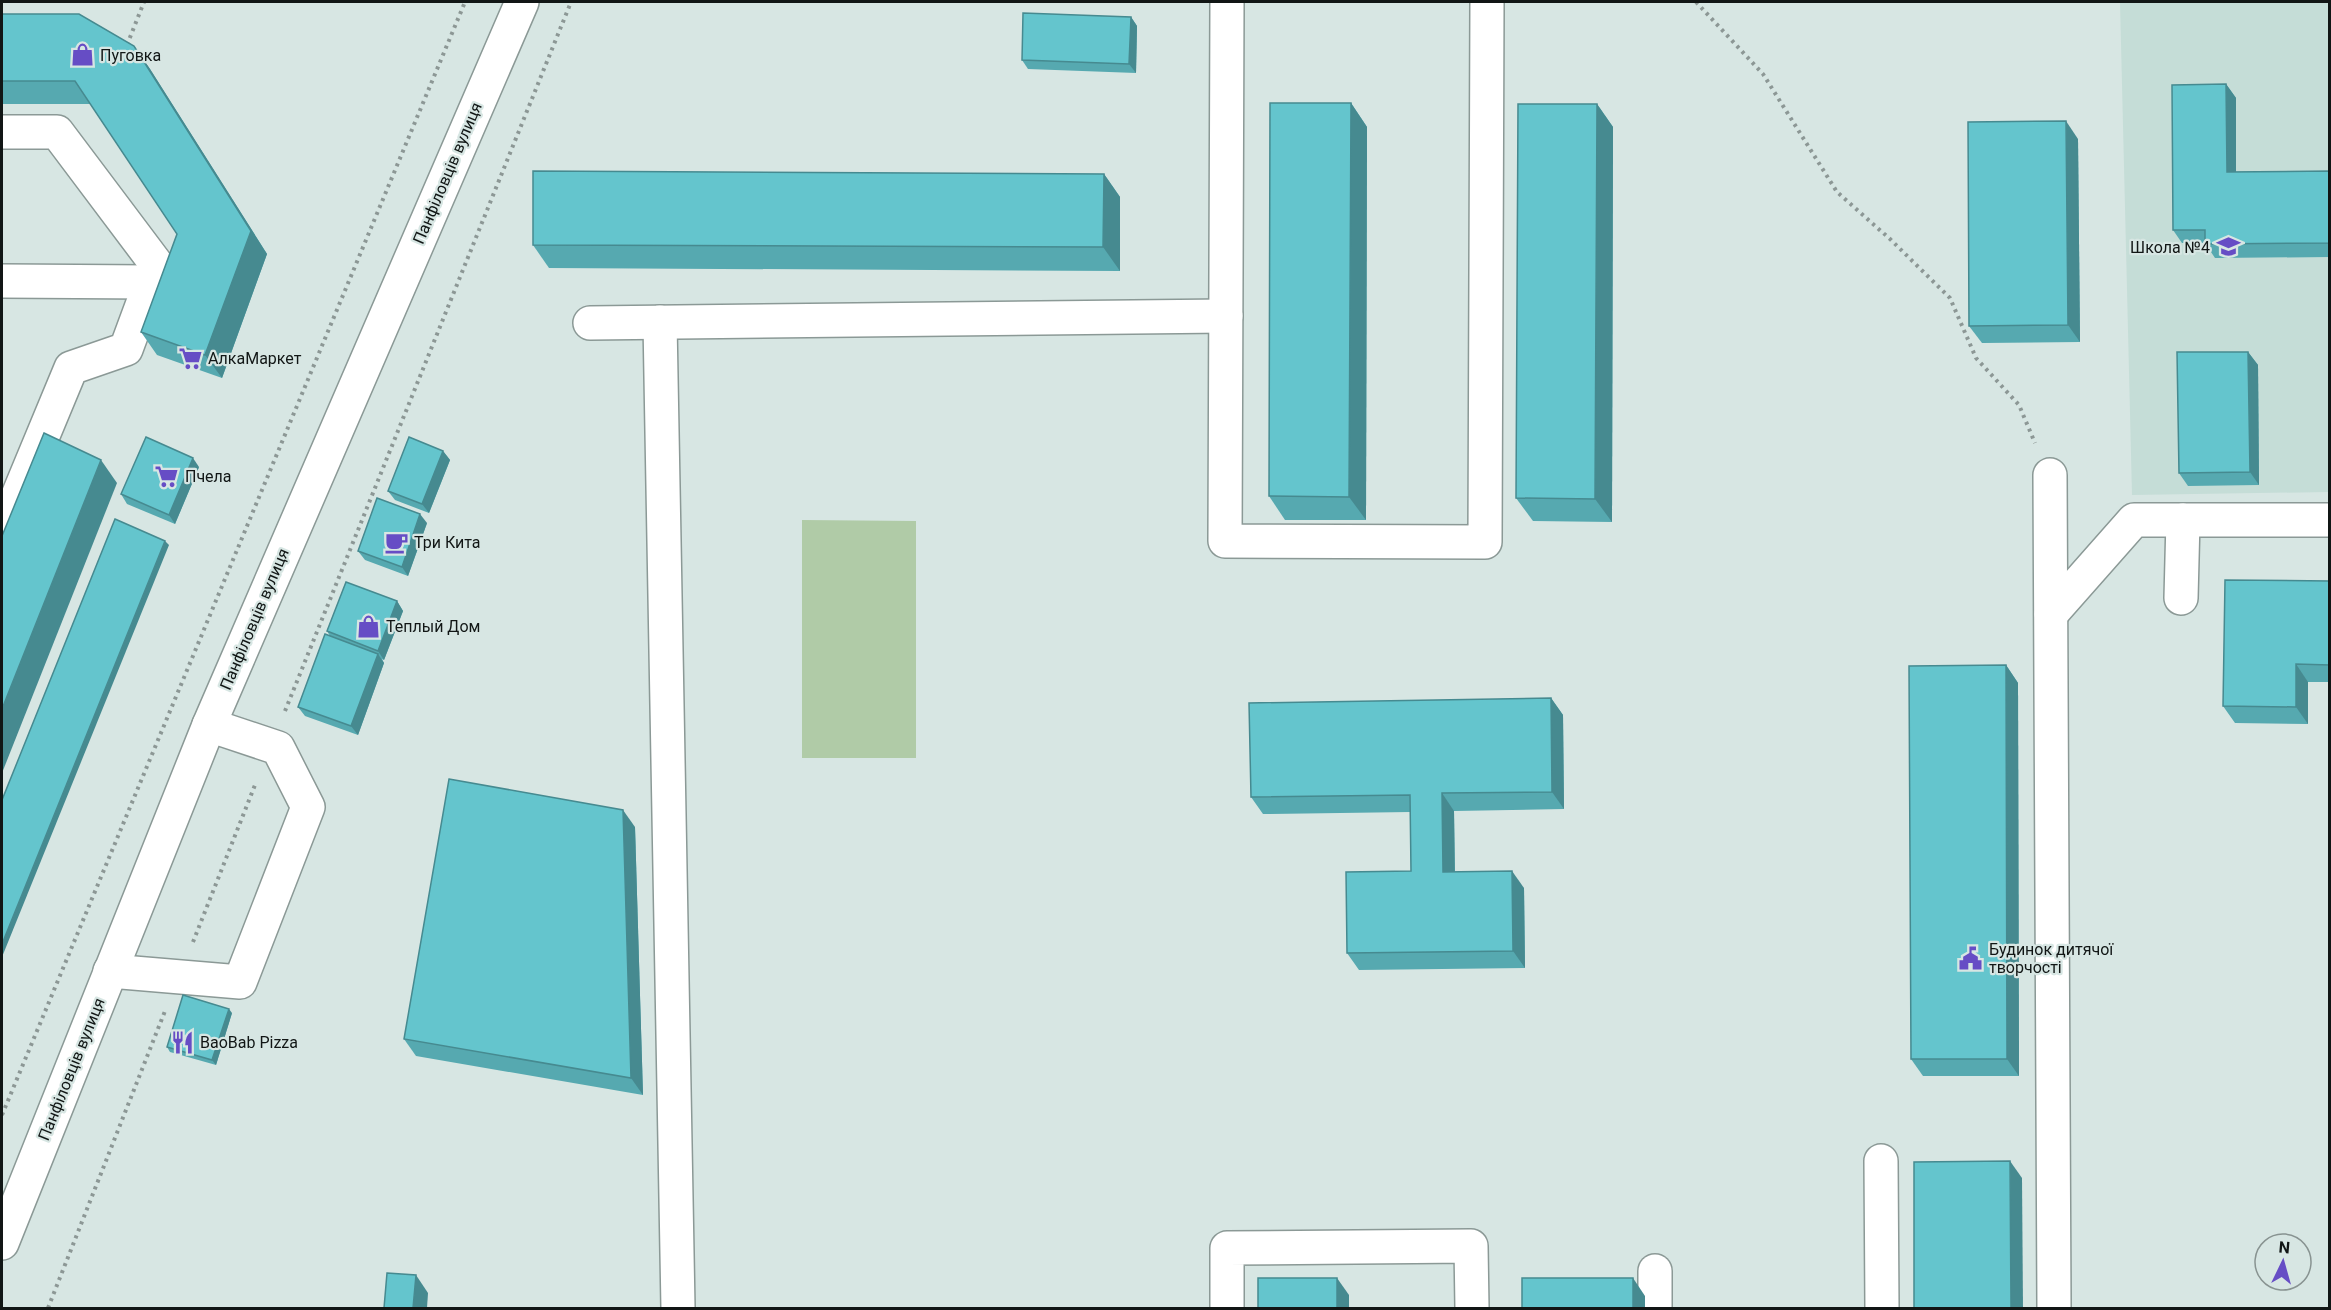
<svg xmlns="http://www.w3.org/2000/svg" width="2331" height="1310" viewBox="0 0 2331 1310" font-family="Roboto,sans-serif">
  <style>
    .built { fill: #c5ddd7 }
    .green { fill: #b0cba7 }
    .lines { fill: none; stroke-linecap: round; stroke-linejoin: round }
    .minor-casing { stroke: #8b9996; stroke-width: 36 }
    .path { stroke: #8c9795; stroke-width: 4; stroke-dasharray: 3 4.5; stroke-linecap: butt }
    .minor { stroke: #fff; stroke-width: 33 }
    .wall { fill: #56a9b0 }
    .shaded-wall { fill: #468a90 }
    .building { fill: #64c5cd; stroke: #468a90; stroke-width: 1.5 }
    .labels { text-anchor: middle; stroke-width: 4.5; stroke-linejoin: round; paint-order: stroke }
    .poi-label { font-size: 16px; fill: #111615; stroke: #d7e6e3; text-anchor: start }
    .street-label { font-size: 16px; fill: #111615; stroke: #d7e6e3 }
  </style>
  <rect width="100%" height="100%" fill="#d7e6e3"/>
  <polygon class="built" points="2120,2 2329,2 2329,492 2132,495"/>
  <polygon class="green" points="802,520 916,521 916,758 802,758"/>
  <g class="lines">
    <defs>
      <g id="minor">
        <polyline points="1227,2 1225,541 1485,542 1487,2"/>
        <polyline points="2,132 57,132 157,265 126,349 71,368 2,534"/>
        <polyline points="2,281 151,282"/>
        <polyline points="660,322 678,1308"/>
        <polyline points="590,323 1226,316"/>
        <polyline points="2050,475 2054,1308"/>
        <polyline points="2181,598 2183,520"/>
        <polyline points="2051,614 2134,520 2330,520"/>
        <polyline points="110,971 240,982 308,807 278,748 209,725"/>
        <polyline points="1881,1161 1882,1308"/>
        <polyline points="2,1243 209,725 522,2"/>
        <polyline points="1655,1271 1655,1308"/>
        <polyline points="1227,1308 1227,1248 1471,1246 1472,1308"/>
      </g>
    </defs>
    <use href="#minor" class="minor-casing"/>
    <g class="path">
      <polyline points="1696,2 1763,74 1837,192 1890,239 1950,298 1976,358 2019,405 2035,443"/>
      <polyline points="127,45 144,2"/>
      <polyline points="285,711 571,2"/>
      <polyline points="193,942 255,785"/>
      <polyline points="2,1115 465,2"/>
      <polyline points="48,1308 165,1011"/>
    </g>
    <use href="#minor" class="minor"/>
  </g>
  <g class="wall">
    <polygon points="2,14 134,46 150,69 267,254 222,378 157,355 141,332 177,234 91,104 2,104"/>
    <polygon points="1131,17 1137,26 1136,73 1028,69 1022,60"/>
    <polygon points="2226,84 2236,98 2236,172 2330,171 2330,257 2215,258 2205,243 2182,243 2173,230"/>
    <polygon points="1351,103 1367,127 1366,520 1285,520 1269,496"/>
    <polygon points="1597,104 1613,127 1612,522 1533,521 1516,498"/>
    <polygon points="2078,139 2080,342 1982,343 1969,326"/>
    <polygon points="1104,174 1120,197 1120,271 549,268 533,245"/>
    <polygon points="2248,352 2258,365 2259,485 2188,486 2179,473"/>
    <polygon points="443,451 450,460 429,513 395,500 388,491"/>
    <polygon points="199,467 175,524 127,504 121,494"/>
    <polygon points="427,523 408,576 365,560 358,551"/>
    <polygon points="2330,581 2330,682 2308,682 2308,724 2235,723 2223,706"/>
    <polygon points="397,601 403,611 384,660 382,659 384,663 358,735 305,716 298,707 330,636 327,631"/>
    <polygon points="2006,665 2018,683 2019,1076 1923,1076 1911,1059"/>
    <polygon points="1551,698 1563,715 1564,809 1454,811 1455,872 1524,888 1525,968 1359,970 1347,953 1411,871 1410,812 1263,814 1251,797"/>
    <polygon points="635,827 643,1095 416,1056 404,1039"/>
    <polygon points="232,1013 216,1065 170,1052 167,1047"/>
  </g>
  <g class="shaded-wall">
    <polygon points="1131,17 1137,26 1136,73 1129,64"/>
    <polygon points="134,46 150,69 267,254 222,378 205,355"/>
    <polygon points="2226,84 2236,98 2236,186 2227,172"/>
    <polygon points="1351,103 1367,127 1366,520 1349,497"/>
    <polygon points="1597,104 1613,127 1612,522 1595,499"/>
    <polygon points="2066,121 2078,139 2080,342 2068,325"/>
    <polygon points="1104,174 1120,197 1120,271 1103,247"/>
    <polygon points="2248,352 2258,365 2259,485 2250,472"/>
    <polygon points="443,451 450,460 429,513 422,504"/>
    <polygon points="193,458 199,467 175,524 169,515"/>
    <polygon points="101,460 117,483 2,773 2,709"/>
    <polygon points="420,514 427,523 408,576 402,567"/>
    <polygon points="165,541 169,545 2,957 2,944"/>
    <polygon points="397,601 403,611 384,660 378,651"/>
    <polygon points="378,654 384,663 358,735 351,726"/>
    <polygon points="2296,664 2308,682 2308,724 2296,707"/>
    <polygon points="2006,665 2018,683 2019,1076 2007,1059"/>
    <polygon points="1551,698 1563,715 1564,809 1552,792"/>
    <polygon points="1442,793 1454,811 1455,889 1443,872"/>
    <polygon points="623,810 635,827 643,1095 631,1078"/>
    <polygon points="1512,871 1524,888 1525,968 1513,951"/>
    <polygon points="229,1009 232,1013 216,1065 212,1060"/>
    <polygon points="2010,1161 2022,1178 2023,1308 2011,1308"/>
    <polygon points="416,1275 428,1293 427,1308 413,1308"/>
    <polygon points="1337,1278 1349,1295 1349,1308 1337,1308"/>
    <polygon points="1633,1278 1645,1296 1645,1308 1633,1308"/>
  </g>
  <g class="building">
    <polygon points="1023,13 1131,17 1129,64 1022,60"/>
    <polygon points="2,14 79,14 134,46 251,231 205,355 141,332 177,234 75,81 2,81"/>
    <polygon points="2226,84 2227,172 2330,171 2330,243 2205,244 2205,230 2173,230 2172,85"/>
    <polygon points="1270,103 1351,103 1349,497 1269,496"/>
    <polygon points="1518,104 1597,104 1595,499 1516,498"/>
    <polygon points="2066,121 2068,325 1969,326 1968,122"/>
    <polygon points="533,171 1104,174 1103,247 533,245"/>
    <polygon points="2177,352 2248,352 2250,472 2179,473"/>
    <polygon points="44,433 101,460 2,709 2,536"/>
    <polygon points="146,437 193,458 169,515 121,494"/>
    <polygon points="409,437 443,451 422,504 388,491"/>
    <polygon points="377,498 420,514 402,567 358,551"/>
    <polygon points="115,519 165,541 2,944 2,800"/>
    <polygon points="2225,580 2330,581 2330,665 2296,664 2296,707 2223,706"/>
    <polygon points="346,582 397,601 378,651 327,631"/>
    <polygon points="325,634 378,654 351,726 298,707"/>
    <polygon points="2006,665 2007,1059 1911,1059 1909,666"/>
    <polygon points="1551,698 1552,792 1442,793 1443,872 1512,871 1513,951 1347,953 1346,872 1411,871 1410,795 1251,797 1249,703"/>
    <polygon points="449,779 623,810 631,1078 404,1039"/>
    <polygon points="183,995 229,1009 212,1060 167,1047"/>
    <polygon points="2010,1161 2011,1308 1914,1308 1914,1162"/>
    <polygon points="387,1273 416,1275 413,1308 384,1308"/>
    <rect x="1258" y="1278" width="79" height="30"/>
    <rect x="1522" y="1278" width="111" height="30"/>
  </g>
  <defs>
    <symbol id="shop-bare" viewBox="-9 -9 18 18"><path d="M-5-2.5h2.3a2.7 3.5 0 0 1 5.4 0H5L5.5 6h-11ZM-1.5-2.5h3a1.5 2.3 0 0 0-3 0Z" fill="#664dc5" stroke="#d7e6e3" stroke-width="2.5" paint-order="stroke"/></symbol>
    <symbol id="school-bare" viewBox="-9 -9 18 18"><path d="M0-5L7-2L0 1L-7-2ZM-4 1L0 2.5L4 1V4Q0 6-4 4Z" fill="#664dc5" stroke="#d7e6e3" stroke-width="2.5" paint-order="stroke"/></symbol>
    <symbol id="supermarket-bare" viewBox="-9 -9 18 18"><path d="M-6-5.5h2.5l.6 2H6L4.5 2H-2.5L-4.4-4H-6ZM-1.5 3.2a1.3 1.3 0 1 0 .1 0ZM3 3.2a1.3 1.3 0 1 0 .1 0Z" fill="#664dc5" stroke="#d7e6e3" stroke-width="2.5" paint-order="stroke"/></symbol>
    <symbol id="cafe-bare" viewBox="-9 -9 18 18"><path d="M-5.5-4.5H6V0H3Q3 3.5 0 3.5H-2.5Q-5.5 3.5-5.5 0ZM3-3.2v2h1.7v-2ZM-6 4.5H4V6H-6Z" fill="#664dc5" stroke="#d7e6e3" stroke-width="2.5" paint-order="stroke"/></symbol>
    <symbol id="civic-bare" viewBox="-9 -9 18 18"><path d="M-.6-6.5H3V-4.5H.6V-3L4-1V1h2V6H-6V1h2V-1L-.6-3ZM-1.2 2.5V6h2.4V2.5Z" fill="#664dc5" stroke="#d7e6e3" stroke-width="2.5" paint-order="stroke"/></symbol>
    <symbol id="restaurant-bare" viewBox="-9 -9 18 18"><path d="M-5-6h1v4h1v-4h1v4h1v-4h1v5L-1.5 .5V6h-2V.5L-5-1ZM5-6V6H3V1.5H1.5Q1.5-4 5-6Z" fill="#664dc5" stroke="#d7e6e3" stroke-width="2.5" paint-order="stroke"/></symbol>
  </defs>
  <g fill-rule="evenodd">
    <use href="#shop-bare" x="66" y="38" width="33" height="33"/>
    <use href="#school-bare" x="2212" y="230" width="33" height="33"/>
    <use href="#supermarket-bare" x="174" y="342" width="33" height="33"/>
    <use href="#supermarket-bare" x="150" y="460" width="33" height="33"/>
    <use href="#cafe-bare" x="380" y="526" width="33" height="33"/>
    <use href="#shop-bare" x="352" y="610" width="33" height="33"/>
    <use href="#civic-bare" x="1954" y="942" width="33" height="33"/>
    <use href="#restaurant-bare" x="166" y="1026" width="33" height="33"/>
  </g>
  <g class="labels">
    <g class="poi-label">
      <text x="100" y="61">Пуговка</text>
      <text x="2210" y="253" text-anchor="end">Школа №4</text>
      <text x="208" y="364">АлкаМаркет</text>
      <text x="185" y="482">Пчела</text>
      <text x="414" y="548">Три Кита</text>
      <text x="386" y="632">Теплый Дом</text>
      <text x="1989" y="955">Будинок дитячої<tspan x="1989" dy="18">творчості</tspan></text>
      <text x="200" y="1048">BaoBab Pizza</text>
    </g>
    <g class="street-label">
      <text transform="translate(447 173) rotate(-67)" y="6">Панфіловців вулиця</text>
      <text transform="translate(254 619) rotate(-67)" y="6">Панфіловців вулиця</text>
      <text transform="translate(71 1069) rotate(-68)" y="6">Панфіловців вулиця</text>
    </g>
  </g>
  <rect width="2331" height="1310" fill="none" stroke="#111615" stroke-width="6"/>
  <g transform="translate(2283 1262) rotate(5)"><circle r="28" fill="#d7e6e3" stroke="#889391" stroke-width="1.5"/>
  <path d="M0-4.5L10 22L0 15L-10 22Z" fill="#664dc5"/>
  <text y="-9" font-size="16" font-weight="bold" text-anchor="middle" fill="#111615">N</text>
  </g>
</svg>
